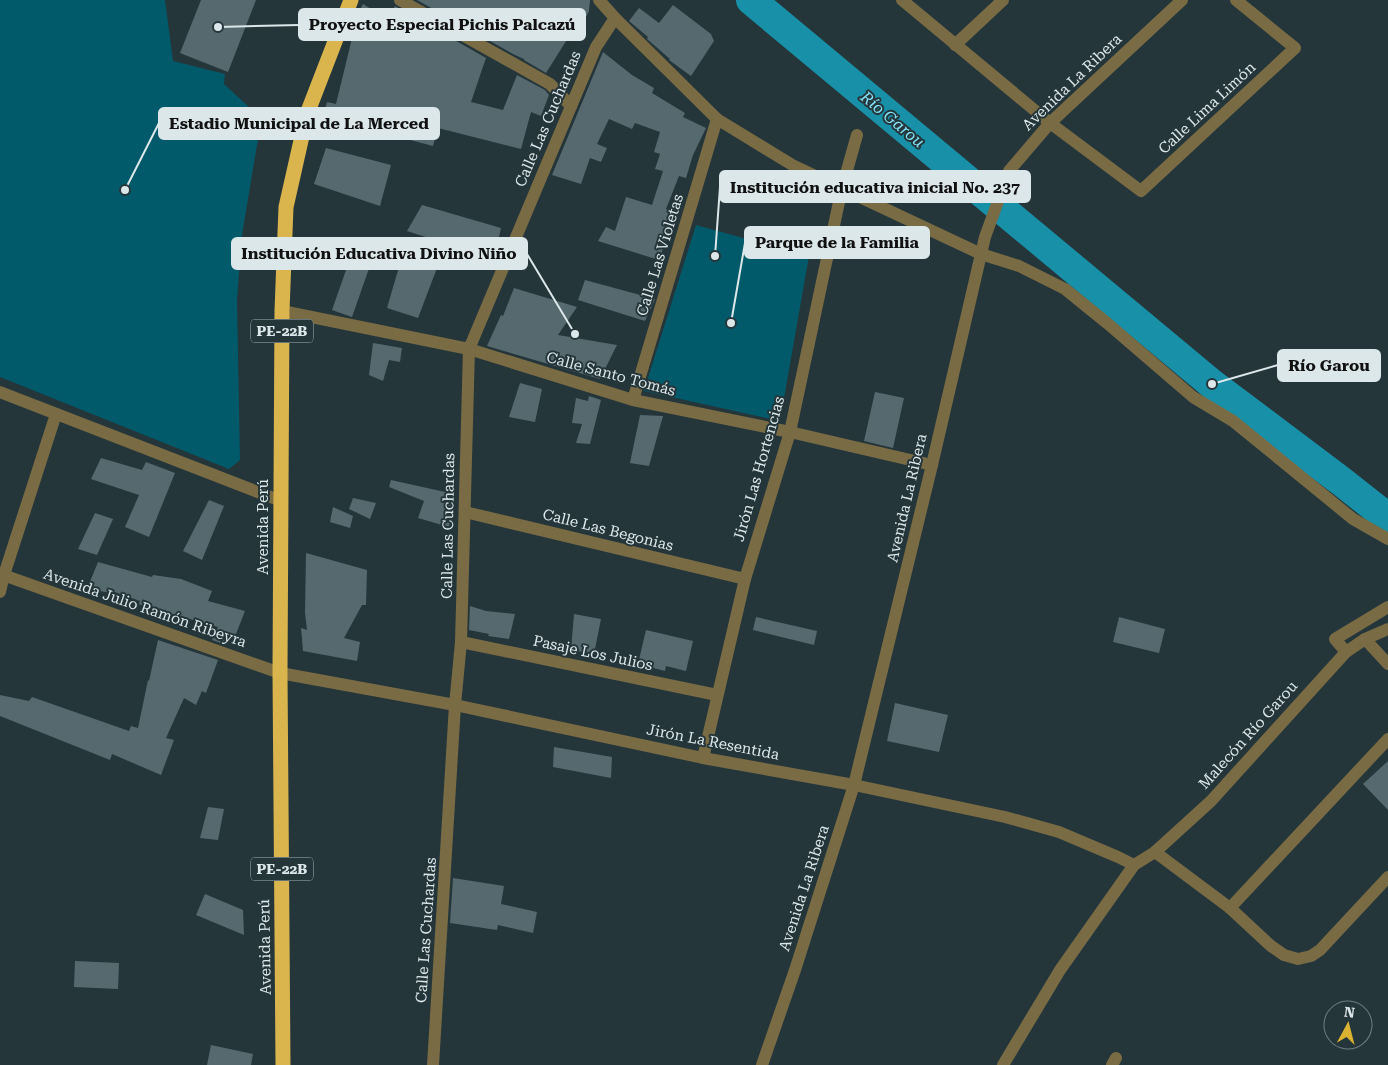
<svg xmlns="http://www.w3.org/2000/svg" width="1388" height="1065" viewBox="0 0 1388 1065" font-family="'Roboto Serif',serif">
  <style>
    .green { fill: #005a6a }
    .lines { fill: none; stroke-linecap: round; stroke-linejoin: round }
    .river { stroke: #1891a8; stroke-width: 30 }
    .building { fill: #56696e }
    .minor { stroke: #796b44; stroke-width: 12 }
    .highway { stroke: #dab54e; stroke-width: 15 }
    .labels { text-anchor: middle; stroke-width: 4; stroke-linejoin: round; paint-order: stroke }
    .shield { fill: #25363b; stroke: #a5b2b6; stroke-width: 1 }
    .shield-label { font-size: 14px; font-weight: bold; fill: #dce7ea }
    .street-label { font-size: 15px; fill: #dce7ea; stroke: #25363b }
    .water-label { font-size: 16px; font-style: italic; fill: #84e2f9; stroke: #25363b }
    .leader { fill: none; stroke: #dce7ea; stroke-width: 2 }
    .callout-dot { fill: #dce7ea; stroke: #25363b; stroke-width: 2 }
    .callout { fill: #dce7ea; stroke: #dce7ea; stroke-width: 2 }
    .callout-label { font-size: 16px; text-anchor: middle; font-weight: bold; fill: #111 }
  </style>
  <rect width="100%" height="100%" fill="#25363b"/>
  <g class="green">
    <polygon points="0,0 165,0 173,61 225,74 224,84 263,120 257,145 242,235 237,300 240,460 229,469 0,377"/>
    <polygon points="696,225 809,256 780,421 644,391"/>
  </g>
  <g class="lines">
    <polyline class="river" points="751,0 1212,384 1341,481 1388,518"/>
  </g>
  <g class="building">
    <polygon points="201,0 256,0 228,72 180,53"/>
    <polygon points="417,0 590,0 589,11 584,21 569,39 568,38 546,73 524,60 524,59 513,54"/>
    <polygon points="363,4 387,19 395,6 486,58 471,102 503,110 517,75 545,90 549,95 541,116 531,112 521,149 438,128 433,146 323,117 327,102 336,104 354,30 351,28"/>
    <polygon points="673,5 711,34 714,41 691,76 669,60 670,59 647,39 648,37 629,21 639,8 659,23"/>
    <polygon points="603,52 632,75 654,88 652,93 685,113 683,117 706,128 693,155 686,178 679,176 666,209 676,212 671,231 669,231 659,260 598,241 606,227 615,231 626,197 652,205 663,171 655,169 660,154 654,152 660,132 635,123 632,129 609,119 597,144 607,148 601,162 590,158 581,184 552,175"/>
    <polygon points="326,148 391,165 380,206 314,184"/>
    <polygon points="422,205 501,228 494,259 407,231"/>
    <polygon points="352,253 372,260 352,317 332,310"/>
    <polygon points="401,260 437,268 418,318 387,308"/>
    <polygon points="585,280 655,299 645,321 578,300"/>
    <polygon points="514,288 577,307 558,335 617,345 600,379 487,346 501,315 503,316"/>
    <polygon points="373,343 402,348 400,362 389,360 383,381 369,375"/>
    <polygon points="520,383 542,389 535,422 509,417"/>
    <polygon points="875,392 904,398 893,448 864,441"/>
    <polygon points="589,396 601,400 590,444 576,443 582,424 572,423 576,398 588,401"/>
    <polygon points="640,415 663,416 649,466 630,463"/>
    <polygon points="101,458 142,470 146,462 175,473 149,537 125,527 139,495 91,479"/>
    <polygon points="391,480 454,494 449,527 418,518 424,501 389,487"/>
    <polygon points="353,498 376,503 370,519 349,509"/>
    <polygon points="209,500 224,506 202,560 183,551"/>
    <polygon points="333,507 353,516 350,528 330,522"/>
    <polygon points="95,513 113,519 97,555 78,549"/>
    <polygon points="306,553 367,570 366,605 362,605 344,638 360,642 357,661 303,651 301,628 307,630 305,613"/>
    <polygon points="98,562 152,577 153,575 181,579 212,591 208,601 245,611 234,639 227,636 224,644 212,640 218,627 158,610 158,612 139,604 140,601 112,591 111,593 87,589"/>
    <polygon points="470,606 486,611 515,614 509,639 488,636 489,634 469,630"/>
    <polygon points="574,614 601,619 594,654 571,650"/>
    <polygon points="756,617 817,631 814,645 753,630"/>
    <polygon points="1119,617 1165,629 1159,653 1113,642"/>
    <polygon points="646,630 693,641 686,671 666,666 665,671 638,664"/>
    <polygon points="158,640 218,660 206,693 202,691 196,705 184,698 166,738 174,740 161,775 112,754 110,760 0,716 0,695 29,701 32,697 129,731 131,726 138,728 148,680 149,681"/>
    <polygon points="895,703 948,715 939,752 887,741"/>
    <polygon points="554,747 612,757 611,778 553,767"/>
    <polygon points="1388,761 1388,810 1363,784"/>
    <polygon points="208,807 224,809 218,840 200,838"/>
    <polygon points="453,878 504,886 501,904 537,912 533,933 498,925 497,930 450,923"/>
    <polygon points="205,894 243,910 244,935 196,915"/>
    <polygon points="75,961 119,963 118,989 74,987"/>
    <polygon points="211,1045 253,1054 251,1065 207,1065"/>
  </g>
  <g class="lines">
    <g class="minor">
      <polyline points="400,0 550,84 571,106"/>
      <polyline points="599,0 615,18 717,119 794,166 981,254 1019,266 1065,289 1107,323 1193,397 1233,421 1353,519 1388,539"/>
      <polyline points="902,0 1050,123 1141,191 1295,48 1236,0"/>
      <polyline points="955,45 1003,0"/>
      <polyline points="282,311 469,349 633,400 790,432 932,465"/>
      <polyline points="0,392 281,501"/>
      <polyline points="633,400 717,119"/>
      <polyline points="465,512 745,579"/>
      <polyline points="0,574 280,673 455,705 703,758 854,785 1005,817 1059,832 1118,857 1134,865"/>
      <polyline points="0,592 4,575 56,414"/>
      <polyline points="1365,639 1388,664"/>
      <polyline points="461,642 717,695"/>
      <polyline points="1346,652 1335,639 1388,607"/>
      <polyline points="703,758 745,579 790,432 842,188 857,135"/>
      <polyline points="1155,852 1230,908 1271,946 1284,955 1298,959 1311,956 1320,950 1388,877"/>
      <polyline points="1230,908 1388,739"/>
      <polyline points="433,1065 455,705 461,642 469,349 596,47 615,18"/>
      <polyline points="762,1065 795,970 854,785 932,465 985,237 1009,171 1050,123 1182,0"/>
      <polyline points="1003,1065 1060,970 1134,865 1155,852 1211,801 1346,652 1365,639 1388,629"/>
      <polyline points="1112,1065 1116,1058"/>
    </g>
    <polyline class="highway" points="283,1065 280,673 282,311 286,207 307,114 351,0"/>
  </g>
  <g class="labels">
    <g class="shield">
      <rect x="251" y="319.5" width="62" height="23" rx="4"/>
      <rect x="251" y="857.5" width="62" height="23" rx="4"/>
    </g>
    <g class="shield-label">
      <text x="282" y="336">PE-22B</text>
      <text x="282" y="874">PE-22B</text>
    </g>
    <g class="street-label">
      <text transform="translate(1072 82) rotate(-44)" y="5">Avenida La Ribera</text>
      <text transform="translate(1207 108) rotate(-43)" y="5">Calle Lima Limón</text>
      <text transform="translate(548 119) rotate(-67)" y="5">Calle Las Cuchardas</text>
      <text transform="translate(660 255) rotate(-73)" y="5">Calle Las Violetas</text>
      <text transform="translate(611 374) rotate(15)" y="5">Calle Santo Tomás</text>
      <text transform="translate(759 469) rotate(-74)" y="5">Jirón Las Hortencias</text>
      <text transform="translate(907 498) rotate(-77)" y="5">Avenida La Ribera</text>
      <text transform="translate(448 526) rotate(-89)" y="5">Calle Las Cuchardas</text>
      <text transform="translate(263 527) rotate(-90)" y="5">Avenida Perú</text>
      <text transform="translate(608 530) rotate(14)" y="5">Calle Las Begonias</text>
      <text transform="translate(145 608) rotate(19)" y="5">Avenida Julio Ramón Ribeyra</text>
      <text transform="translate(593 653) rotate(12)" y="5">Pasaje Los Julios</text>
      <text transform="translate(1248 735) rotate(-48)" y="5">Malecón Río Garou</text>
      <text transform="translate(713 742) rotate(11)" y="5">Jirón La Resentida</text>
      <text transform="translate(804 888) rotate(-72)" y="5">Avenida La Ribera</text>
      <text transform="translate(426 930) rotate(-86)" y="5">Calle Las Cuchardas</text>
      <text transform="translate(265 947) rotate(-91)" y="5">Avenida Perú</text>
    </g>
    <g class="water-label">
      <text transform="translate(893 119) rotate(40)" y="6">Río Garou</text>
    </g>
  </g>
  <path class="leader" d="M218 27L299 25M125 190L159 123M715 256L720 187M731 323L745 243M575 334L527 254M1212 384L1278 365"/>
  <g class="callout-dot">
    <circle cx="218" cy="27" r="5"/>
    <circle cx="125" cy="190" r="5"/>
    <circle cx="715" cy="256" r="5"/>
    <circle cx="731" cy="323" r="5"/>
    <circle cx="575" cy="334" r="5"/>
    <circle cx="1212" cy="384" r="5"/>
  </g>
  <g class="callout">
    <rect x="299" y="9" width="286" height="31" rx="5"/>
    <rect x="159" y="108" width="280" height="31" rx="5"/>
    <rect x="720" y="171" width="310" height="31" rx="5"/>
    <rect x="745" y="227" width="184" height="31" rx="5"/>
    <rect x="232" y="238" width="295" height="31" rx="5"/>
    <rect x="1278" y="350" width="102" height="31" rx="5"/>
  </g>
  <g class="callout-label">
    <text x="442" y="30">Proyecto Especial Pichis Palcazú</text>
    <text x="299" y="129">Estadio Municipal de La Merced</text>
    <text x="875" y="193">Institución educativa inicial No. 237</text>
    <text x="837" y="248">Parque de la Familia</text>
    <text x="379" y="259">Institución Educativa Divino Niño</text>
    <text x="1329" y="371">Río Garou</text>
  </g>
  <g transform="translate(1348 1025) rotate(7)"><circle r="24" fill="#25363b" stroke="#6e7d81"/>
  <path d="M0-4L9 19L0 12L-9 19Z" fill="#dcb233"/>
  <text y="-8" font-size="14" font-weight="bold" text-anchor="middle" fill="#dce7ea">N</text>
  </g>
</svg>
